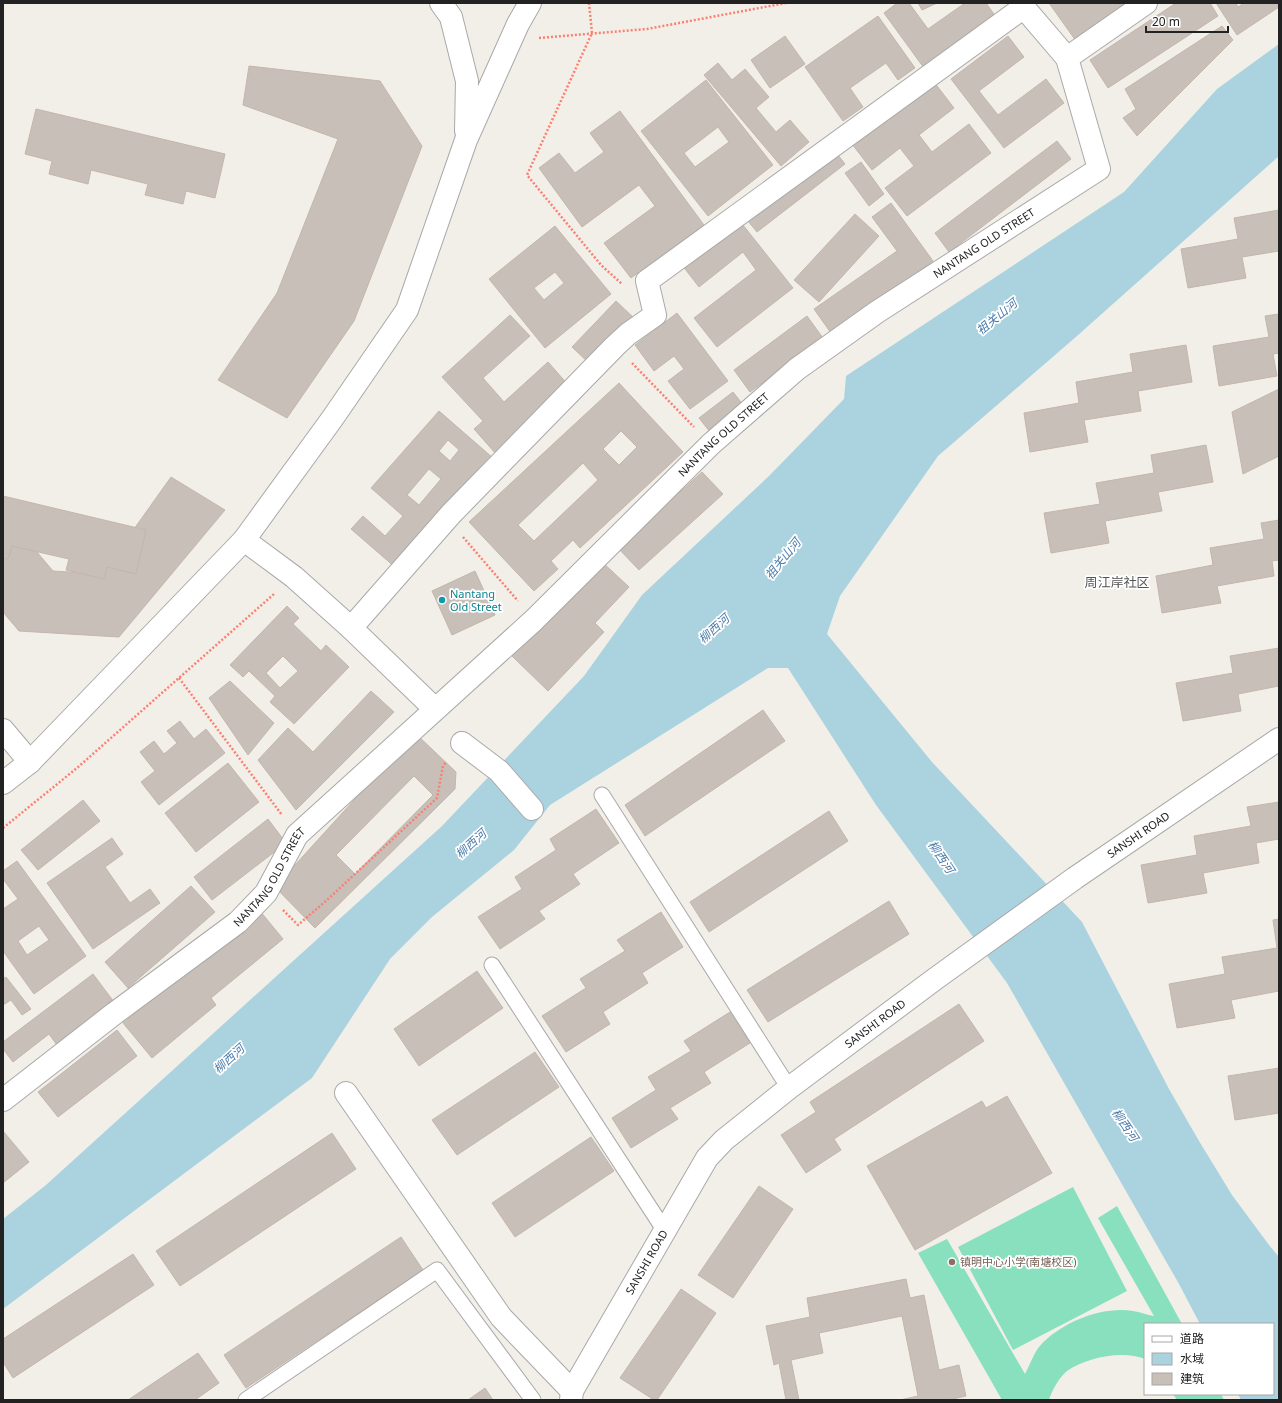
<svg xmlns="http://www.w3.org/2000/svg" width="1282" height="1403" viewBox="0 0 1282 1403" font-family="'Noto Sans','Noto Sans SC',sans-serif">
  <style>
    .pitch { fill: #88e0be }
    .water { fill: #aad3df }
    .building { fill: #c7bfb8; stroke: #c4b6ab; fill-rule: evenodd }
    .lines { fill: none; stroke-linecap: round; stroke-linejoin: round }
    .service-casing { stroke: #a9a9a9; stroke-width: 17 }
    .pedestrian-casing { stroke: #a9a9a9; stroke-width: 24 }
    .minor-casing { stroke: #a9a9a9; stroke-width: 24 }
    .tertiary-casing { stroke: #a9a9a9; stroke-width: 24 }
    .path { stroke: #fa8072; stroke-width: 2.5; stroke-dasharray: 2 2; stroke-linecap: butt }
    .service { stroke: #fff; stroke-width: 15 }
    .pedestrian { stroke: #fff; stroke-width: 22 }
    .minor { stroke: #fff; stroke-width: 22 }
    .tertiary { stroke: #fff; stroke-width: 22 }
    .culture-dot { fill: #0f9aa8; stroke: #fff; stroke-width: 1.5 }
    .education-dot { fill: #8d6e63; stroke: #fff; stroke-width: 1.5 }
    .labels { text-anchor: middle; stroke-width: 3.5; stroke-linejoin: round; paint-order: stroke }
    .street-label { font-size: 11px; fill: #222; stroke: #fff }
    .culture-label { font-size: 11px; fill: #0d838f; stroke: #fff; text-anchor: start }
    .education-label { font-size: 11px; fill: #785e54; stroke: #fff; text-anchor: start }
    .water-label { font-size: 12px; font-style: italic; fill: #4a7aab; stroke: #fff }
    .quarter-label { font-size: 13px; fill: #555; stroke: #fff }
  </style>
  <rect width="100%" height="100%" fill="#f2efe9"/>
  <g class="pitch">
    <polygon points="1073,1187 1127,1291 1013,1350 958,1247"/>
    <path d="M 1117,1206 L 1182,1324 L 1145,1324 L 1145,1359 C 1123,1350 1087,1357 1067,1371 C 1059,1378 1052,1390 1049,1400 L 1002,1400 L 918,1253 L 947,1239 L 1025,1374 C 1030,1365 1033,1355 1039,1347 C 1060,1323 1101,1306 1133,1311 C 1140,1312 1147,1315 1154,1316 L 1098,1218 Z"/>
    <polygon points="1173,1394 1221,1394 1224,1400 1177,1400"/>
  </g>
  <polygon class="water" points="1279,44 1279,156 1077,336 938,456 840,596 827,634 932,762 1082,922 1169,1089 1199,1141 1232,1195 1269,1245 1279,1257 1279,1400 1241,1400 1238,1394 1273,1394 1273,1324 1200,1324 1179,1284 1007,983 876,805 788,668 768,668 550,805 514,850 432,917 390,959 312,1078 3,1309 3,1219 46,1185 442,826 584,676 642,595 769,476 844,399 846,376 1124,192 1217,89"/>
  <g class="building">
    <polygon points="897,3 909,3 928,29 965,3 986,3 996,17 924,68 884,13"/>
    <polygon points="918,3 937,3 922,10"/>
    <polygon points="1049,3 1130,3 1076,41"/>
    <polygon points="1176,3 1210,3 1218,16 1108,88 1090,60"/>
    <polygon points="1216,3 1236,3 1238,7 1244,3 1279,3 1279,7 1237,35"/>
    <polygon points="878,16 915,68 898,80 886,63 850,88 863,107 843,121 805,67"/>
    <polygon points="1222,26 1233,40 1137,136 1123,118 1136,109 1125,89"/>
    <polygon points="785,36 805,64 770,88 751,60"/>
    <polygon points="1008,36 1024,57 979,91 998,115 1046,79 1064,103 1004,148 951,79"/>
    <polygon points="718,63 732,80 745,69 769,97 756,108 776,132 790,120 809,142 781,166 704,75"/>
    <polygon points="249,66 380,81 422,146 354,321 287,418 218,380 277,293 338,139 243,105"/>
    <path d="M 706,80 L 773,165 L 708,216 L 641,131 ZM 718,127 L 729,142 L 695,167 L 684,153 Z"/>
    <polygon points="934,82 954,108 919,135 932,152 969,124 991,153 907,216 885,188 914,166 900,148 872,170 852,144"/>
    <polygon points="36,109 225,154 215,198 186,191 183,204 145,195 148,184 91,170 88,184 49,174 52,161 25,154"/>
    <polygon points="620,111 704,225 631,278 604,243 655,206 639,185 582,227 539,168 559,153 575,173 604,152 590,133"/>
    <polygon points="1057,141 1071,159 949,252 935,233"/>
    <polygon points="831,146 845,164 757,232 743,215"/>
    <polygon points="861,162 884,194 869,206 845,173"/>
    <polygon points="891,203 933,261 831,333 814,309 897,251 872,217"/>
    <polygon points="1279,210 1279,251 1242,257 1246,278 1188,288 1181,249 1238,239 1234,218"/>
    <polygon points="855,214 879,236 819,302 794,280"/>
    <polygon points="739,220 793,288 717,347 694,318 756,270 743,252 699,287 682,265"/>
    <path d="M 555,226 L 611,294 L 545,348 L 489,279 ZM 555,272 L 564,283 L 544,300 L 534,288 Z"/>
    <polygon points="616,301 635,319 591,365 572,347"/>
    <polygon points="677,313 728,381 690,409 668,381 684,369 674,356 654,371 635,345"/>
    <polygon points="1279,314 1279,353 1273,354 1277,376 1219,386 1213,346 1269,337 1265,316"/>
    <polygon points="510,315 530,336 483,378 504,402 548,362 570,387 496,454 474,429 483,421 442,377"/>
    <polygon points="807,316 823,338 750,392 734,370"/>
    <polygon points="1186,345 1192,382 1138,391 1141,411 1084,420 1088,442 1030,452 1024,413 1079,403 1076,382 1133,372 1130,354"/>
    <path d="M 619,383 L 683,452 L 580,548 L 573,540 L 551,561 L 558,569 L 534,591 L 469,522 ZM 621,431 L 637,447 L 619,465 L 603,449 ZM 583,463 L 598,480 L 534,541 L 518,525 Z"/>
    <polygon points="1279,389 1279,456 1243,474 1232,412"/>
    <polygon points="733,392 744,406 710,432 699,418"/>
    <path d="M 439,411 L 493,458 L 396,568 L 351,529 L 363,516 L 385,536 L 403,516 L 371,488 ZM 448,440 L 459,450 L 450,461 L 439,451 ZM 429,469 L 441,479 L 419,505 L 407,495 Z"/>
    <polygon points="1206,445 1213,482 1158,492 1162,511 1105,521 1109,543 1051,553 1044,513 1100,504 1096,483 1154,473 1151,455"/>
    <polygon points="702,472 723,494 639,570 618,548"/>
    <polygon points="171,477 225,510 119,637 19,631 3,612 3,512 53,571 102,574"/>
    <polygon points="3,496 146,530 136,574 107,567 104,579 66,570 69,559 12,546 8,559 3,558"/>
    <polygon points="1279,520 1279,560 1272,561 1274,576 1217,586 1221,603 1162,613 1156,576 1213,565 1210,548 1264,539 1261,523"/>
    <polygon points="601,561 629,587 595,623 604,632 548,691 512,656"/>
    <polygon points="475,571 495,615 452,635 432,591"/>
    <path d="M 287,606 L 299,618 L 293,624 L 321,651 L 326,645 L 349,667 L 294,724 L 270,702 L 275,696 L 249,671 L 243,677 L 230,665 ZM 283,656 L 298,671 L 280,688 L 266,673 Z"/>
    <polygon points="1279,648 1279,686 1238,694 1241,711 1183,721 1176,683 1233,673 1230,656"/>
    <polygon points="230,681 274,723 248,755 209,698"/>
    <polygon points="371,691 394,712 296,810 258,760 288,728 313,752"/>
    <polygon points="763,710 785,741 645,836 625,805"/>
    <polygon points="180,721 194,739 206,729 225,753 159,805 141,782 155,771 140,752 154,741 164,754 177,743 167,731"/>
    <path d="M 415,733 L 456,772 L 455,789 L 315,928 L 275,887 ZM 414,776 L 433,795 L 355,874 L 336,855 Z"/>
    <polygon points="228,763 259,802 196,852 165,813"/>
    <polygon points="83,800 100,821 38,870 21,850"/>
    <polygon points="1279,802 1279,839 1256,843 1259,863 1203,873 1207,893 1148,903 1141,865 1197,855 1194,836 1251,826 1247,807"/>
    <polygon points="596,809 619,843 573,874 580,884 539,911 545,919 500,949 478,917 522,889 515,877 556,850 550,839"/>
    <polygon points="829,811 848,841 709,932 690,902"/>
    <polygon points="268,819 286,843 212,900 194,877"/>
    <polygon points="112,838 123,854 105,867 130,903 150,889 160,903 93,949 47,883"/>
    <path d="M 17,861 L 86,956 L 34,994 L 3,951 L 3,909 L 18,899 L 3,879 L 3,871 ZM 39,926 L 49,940 L 27,955 L 18,941 Z"/>
    <polygon points="191,886 215,912 128,988 105,962"/>
    <polygon points="889,901 909,934 768,1022 747,990"/>
    <polygon points="260,911 283,939 211,998 216,1005 152,1058 123,1023"/>
    <polygon points="661,912 683,947 642,973 648,983 603,1012 610,1024 566,1052 542,1016 586,988 580,979 625,951 617,940"/>
    <polygon points="1279,919 1279,991 1231,1000 1235,1018 1177,1028 1169,984 1225,974 1222,957 1277,948 1273,920"/>
    <polygon points="477,971 503,1008 419,1066 394,1029"/>
    <polygon points="93,974 114,1002 57,1045 49,1034 13,1062 3,1049 3,1042"/>
    <polygon points="6,977 31,1009 22,1015 11,1000 3,1005 3,979"/>
    <polygon points="959,1004 984,1041 834,1139 841,1150 806,1173 781,1135 816,1112 810,1102"/>
    <polygon points="730,1012 750,1043 704,1072 711,1083 670,1108 678,1119 631,1148 612,1118 656,1090 648,1077 691,1051 684,1041"/>
    <polygon points="117,1030 137,1056 58,1117 38,1092"/>
    <polygon points="535,1052 559,1087 457,1155 432,1120"/>
    <polygon points="1279,1068 1279,1113 1235,1120 1228,1076"/>
    <polygon points="1007,1096 1052,1173 915,1250 867,1166 982,1101 986,1108"/>
    <polygon points="3,1131 29,1162 3,1183"/>
    <polygon points="332,1133 356,1169 180,1286 156,1251"/>
    <polygon points="591,1137 614,1171 515,1237 492,1203"/>
    <polygon points="759,1186 793,1209 733,1298 698,1275"/>
    <polygon points="401,1237 423,1270 246,1388 224,1355"/>
    <polygon points="133,1254 154,1285 13,1378 3,1362 3,1339"/>
    <polygon points="906,1279 910,1298 924,1295 939,1370 959,1365 966,1396 948,1400 900,1400 918,1396 902,1316 819,1333 823,1353 791,1360 799,1400 786,1400 779,1363 774,1365 766,1326 810,1317 807,1298"/>
    <polygon points="681,1289 716,1313 657,1400 654,1400 620,1378"/>
    <polygon points="198,1353 219,1383 195,1400 128,1400"/>
    <polygon points="485,1388 493,1400 468,1400"/>
  </g>
  <g class="lines">
    <defs>
      <g id="service">
        <polyline points="602,795 789,1088"/>
        <polyline points="492,965 665,1231"/>
        <polyline points="246,1400 437,1270 533,1400"/>
      </g>
      <g id="pedestrian">
        <polyline points="1020,3 1067,58"/>
        <polyline points="244,540 294,577 351,628 435,709"/>
        <polyline points="351,628 451,514 615,346 628,334 655,315 647,281 1024,7"/>
        <path id="s1" d="M 3,1100 L 115,1013 L 238,922 L 266,893 L 297,835 L 534,620 L 711,444 L 797,369 L 877,312 L 1099,169 L 1067,58 L 1146,3"/>
      </g>
      <g id="minor">
        <polyline points="3,730 30,762"/>
        <polyline points="462,743 499,771 532,809"/>
        <polyline points="346,1093 501,1317 572,1391"/>
        <path id="s2" d="M 571,1400 L 572,1391 L 707,1158 L 724,1140 L 789,1088 L 935,979 L 1075,878 L 1279,739"/>
      </g>
      <g id="tertiary">
        <polyline points="441,3 451,17 467,81 466,131"/>
        <polyline points="3,783 30,762 244,540 332,419 407,310 466,140 518,24 530,3"/>
      </g>
    </defs>
    <use href="#service" class="service-casing"/>
    <use href="#pedestrian" class="pedestrian-casing"/>
    <use href="#minor" class="minor-casing"/>
    <use href="#tertiary" class="tertiary-casing"/>
    <g class="path">
      <polyline points="589,3 592,33 527,175 601,265 622,284"/>
      <polyline points="539,38 647,29 786,3"/>
      <polyline points="632,363 694,427"/>
      <polyline points="463,537 518,601"/>
      <polyline points="179,678 282,815"/>
      <polyline points="3,828 77,768 274,594"/>
      <polyline points="283,910 298,925 327,900 437,798 443,766 446,762"/>
    </g>
    <use href="#service" class="service"/>
    <use href="#pedestrian" class="pedestrian"/>
    <use href="#minor" class="minor"/>
    <use href="#tertiary" class="tertiary"/>
  </g>
  <circle class="culture-dot" cx="442" cy="600" r="4"/>
  <circle class="education-dot" cx="952" cy="1262" r="4"/>
  <g class="labels">
    <g class="street-label">
      <text dy="4" stroke="none"><textPath href="#s1" startOffset="1310">NANTANG OLD STREET</textPath></text>
      <text dy="4" stroke="none"><textPath href="#s1" startOffset="986">NANTANG OLD STREET</textPath></text>
      <text dy="4" stroke="none"><textPath href="#s2" startOffset="818">SANSHI ROAD</textPath></text>
      <text dy="4" stroke="none"><textPath href="#s1" startOffset="350">NANTANG OLD STREET</textPath></text>
      <text dy="4" stroke="none"><textPath href="#s2" startOffset="494">SANSHI ROAD</textPath></text>
      <text dy="4" stroke="none"><textPath href="#s2" startOffset="158">SANSHI ROAD</textPath></text>
    </g>
    <g class="culture-label">
      <text x="450" y="598">Nantang<tspan x="450" dy="13">Old Street</tspan></text>
    </g>
    <g class="education-label">
      <text x="960" y="1266">镇明中心小学(南塘校区)</text>
    </g>
    <g class="water-label">
      <text transform="translate(997 317) rotate(-39)" y="4">祖关山河</text>
      <text transform="translate(783 559) rotate(-51)" y="4">祖关山河</text>
      <text transform="translate(714 629) rotate(-42)" y="4">柳西河</text>
      <text transform="translate(471 844) rotate(-42)" y="4">柳西河</text>
      <text transform="translate(941 857) rotate(56)" y="4">柳西河</text>
      <text transform="translate(229 1059) rotate(-42)" y="4">柳西河</text>
      <text transform="translate(1125 1125) rotate(56)" y="4">柳西河</text>
    </g>
    <g class="quarter-label">
      <text x="1117" y="587">周江岸社区</text>
    </g>
  </g>
  <rect width="1282" height="1403" fill="none" stroke="#222222" stroke-width="8"/>
  <rect x="1144" y="1323" width="130" height="72" fill="#ffffff" stroke="#a7a7a7"/>
  <rect x="1152" y="1336" width="20" height="6" fill="#ffffff" stroke="#a7a7a7"/>
  <text x="1180" y="1343" font-size="12" fill="#222222">道路</text>
  <rect x="1152" y="1353" width="20" height="12" fill="#aad3df" stroke="#a7a7a7"/>
  <text x="1180" y="1363" font-size="12" fill="#222222">水域</text>
  <rect x="1152" y="1373" width="20" height="12" fill="#c7bfb8" stroke="#a7a7a7"/>
  <text x="1180" y="1383" font-size="12" fill="#222222">建筑</text>
  <path d="M1146 26v6h82v-6" fill="none" stroke="#222222" stroke-width="2"/>
  <text x="1152" y="26" font-size="12" fill="#222222" stroke="#ffffff" stroke-width="3" paint-order="stroke">20 m</text>
</svg>
